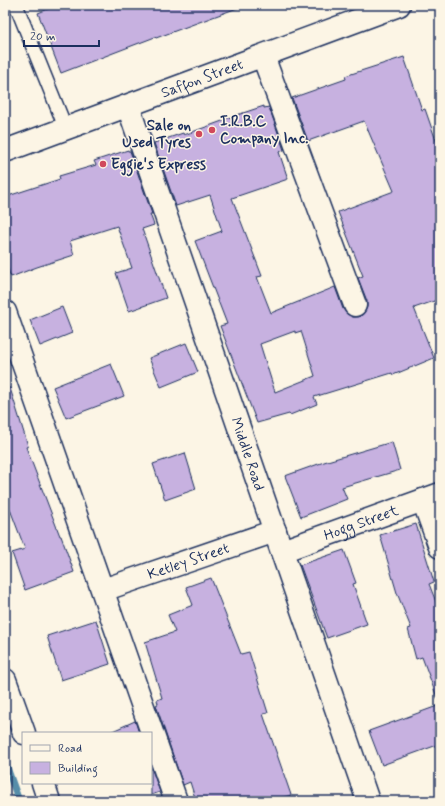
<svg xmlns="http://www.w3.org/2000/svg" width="445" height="806" viewBox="0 0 445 806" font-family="Mynerve,sans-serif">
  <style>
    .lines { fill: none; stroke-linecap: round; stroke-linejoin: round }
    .stream { stroke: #568da9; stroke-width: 7 }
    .building { fill: #c7b1e0; stroke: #1b2f5e; fill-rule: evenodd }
    .lane-casing { stroke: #1b2f5e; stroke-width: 16 }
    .street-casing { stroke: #1b2f5e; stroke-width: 25 }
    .secondary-casing { stroke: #1b2f5e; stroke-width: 25 }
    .lane { stroke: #fcf5e5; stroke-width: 13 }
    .street { stroke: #fcf5e5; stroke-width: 22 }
    .secondary { stroke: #fcf5e5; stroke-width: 22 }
    .poi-dot { fill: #d1495b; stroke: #fcf5e5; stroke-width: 1.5 }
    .labels { text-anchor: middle; stroke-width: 3; stroke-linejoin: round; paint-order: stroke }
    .street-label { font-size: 15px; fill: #1b2f5e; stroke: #fcf5e5 }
    .poi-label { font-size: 15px; font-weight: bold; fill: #1b2f5e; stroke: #fcf5e5; text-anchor: start }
  </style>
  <rect width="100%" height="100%" fill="#fcf5e5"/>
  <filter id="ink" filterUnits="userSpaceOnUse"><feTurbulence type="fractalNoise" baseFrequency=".025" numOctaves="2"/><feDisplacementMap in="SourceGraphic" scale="8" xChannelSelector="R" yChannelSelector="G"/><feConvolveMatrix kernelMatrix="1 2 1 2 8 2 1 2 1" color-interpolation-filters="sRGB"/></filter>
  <g filter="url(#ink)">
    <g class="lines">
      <polyline class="stream" points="5,762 19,801"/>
    </g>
    <g class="building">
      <polygon points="58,5 239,5 240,7 156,38 155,37 61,73 38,13"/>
      <path d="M 404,57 L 422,110 L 425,109 L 440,152 L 440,299 L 414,308 L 434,358 L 393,375 L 392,373 L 314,397 L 317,404 L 290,415 L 289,414 L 257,423 L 220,326 L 227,324 L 195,241 L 222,231 L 210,195 L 176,206 L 154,143 L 183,133 L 184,135 L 225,120 L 225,119 L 264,106 L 264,108 L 269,107 L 284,150 L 279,152 L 288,179 L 232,198 L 262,276 L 257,277 L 271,313 L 335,287 L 343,309 L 347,314 L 353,317 L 359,317 L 364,313 L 367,307 L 367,301 L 358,278 L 363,276 L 338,212 L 394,191 L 364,121 L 308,141 L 292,98 L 346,79 L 345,76 ZM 295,331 L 295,333 L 301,331 L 315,376 L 275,392 L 260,344 Z"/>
      <polygon points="128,150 128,151 130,151 152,214 150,214 154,225 142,229 166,298 129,311 116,273 132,268 117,226 70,241 74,255 37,267 11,277 5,262 5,197 60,179 59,176 96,165 94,161"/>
      <polygon points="62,307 72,333 40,346 30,320"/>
      <polygon points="186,343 198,372 161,387 149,358"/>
      <polygon points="111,364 124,396 66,418 53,387"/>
      <polygon points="5,388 10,388 28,446 26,447 60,536 61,536 74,572 25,590 12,553 25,549 5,496"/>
      <polygon points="392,442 400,470 342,487 347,499 301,517 285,476 324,462"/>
      <polygon points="185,453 196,489 165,500 153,464"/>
      <polygon points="416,524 434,582 429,584 440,612 440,700 438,700 422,657 416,659 408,629 411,628 397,593 380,535"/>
      <polygon points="344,550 356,583 353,584 367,624 327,638 300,565"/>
      <polygon points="211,578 241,654 249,652 268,713 263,714 291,795 272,801 196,801 190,782 183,785 156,705 158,704 157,700 162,698 145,642 175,632 168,615 193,605 186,587"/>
      <polygon points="96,620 110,664 61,680 47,636"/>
      <polygon points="440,705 440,744 382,765 369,731"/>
      <polygon points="135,721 139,733 108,733"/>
      <polygon points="151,767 160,792 151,795"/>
    </g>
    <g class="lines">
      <defs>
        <polyline id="lane" points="16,5 66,129"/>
        <g id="street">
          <polyline points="263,56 355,305"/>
          <path id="s1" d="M 128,106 L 368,801"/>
          <polyline points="5,312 176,801"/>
          <polyline points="423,500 440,547"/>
          <path id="s2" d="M 282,551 L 440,494"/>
          <path id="s3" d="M 103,590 L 275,531"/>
          <polyline points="5,680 24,733"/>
          <polyline points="43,783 49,801"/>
        </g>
        <g id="secondary">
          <path id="s4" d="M 5,151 L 399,5"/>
        </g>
      </defs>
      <use href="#lane" class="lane-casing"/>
      <use href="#street" class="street-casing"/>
      <use href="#secondary" class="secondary-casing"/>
      <use href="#lane" class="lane"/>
      <use href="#street" class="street"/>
      <use href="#secondary" class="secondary"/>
    </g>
  </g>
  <g class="poi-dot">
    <circle cx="212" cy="130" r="4"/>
    <circle cx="199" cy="134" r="4"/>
    <circle cx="103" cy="164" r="4"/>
  </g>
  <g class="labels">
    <g class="street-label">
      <text dy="5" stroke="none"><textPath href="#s4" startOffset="210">Saffon Street</textPath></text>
      <text dy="5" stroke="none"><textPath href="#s1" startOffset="368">Middle Road</textPath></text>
      <text dy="5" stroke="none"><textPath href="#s2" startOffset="84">Hogg Street</textPath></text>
      <text dy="5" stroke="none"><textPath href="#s3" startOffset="90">Ketley Street</textPath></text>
    </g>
    <g class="poi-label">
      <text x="220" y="126">I.R.B.C<tspan x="220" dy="17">Company Inc.</tspan></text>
      <text x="191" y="130" text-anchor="end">Sale on<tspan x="191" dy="17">Used Tyres</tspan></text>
      <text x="111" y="169">Eggie's Express</text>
    </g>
  </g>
  <rect width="445" height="806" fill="none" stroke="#fcf5e5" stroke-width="20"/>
  <rect x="10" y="10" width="425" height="786" fill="none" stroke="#1b2f5e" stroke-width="1.5" filter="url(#ink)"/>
  <rect x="22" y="732" width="130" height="52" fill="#fcf5e5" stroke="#a2a6af"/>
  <rect x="30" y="745" width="20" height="6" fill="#fcf5e5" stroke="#a2a6af"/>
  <text x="58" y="752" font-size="12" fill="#1b2f5e">Road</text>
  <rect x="30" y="762" width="20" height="12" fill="#c7b1e0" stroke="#a2a6af"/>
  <text x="58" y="772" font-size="12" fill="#1b2f5e">Building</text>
  <path d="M24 40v6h75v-6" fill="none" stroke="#1b2f5e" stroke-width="2"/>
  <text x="30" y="40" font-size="12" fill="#1b2f5e" stroke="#fcf5e5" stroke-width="3" paint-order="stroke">20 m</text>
</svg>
